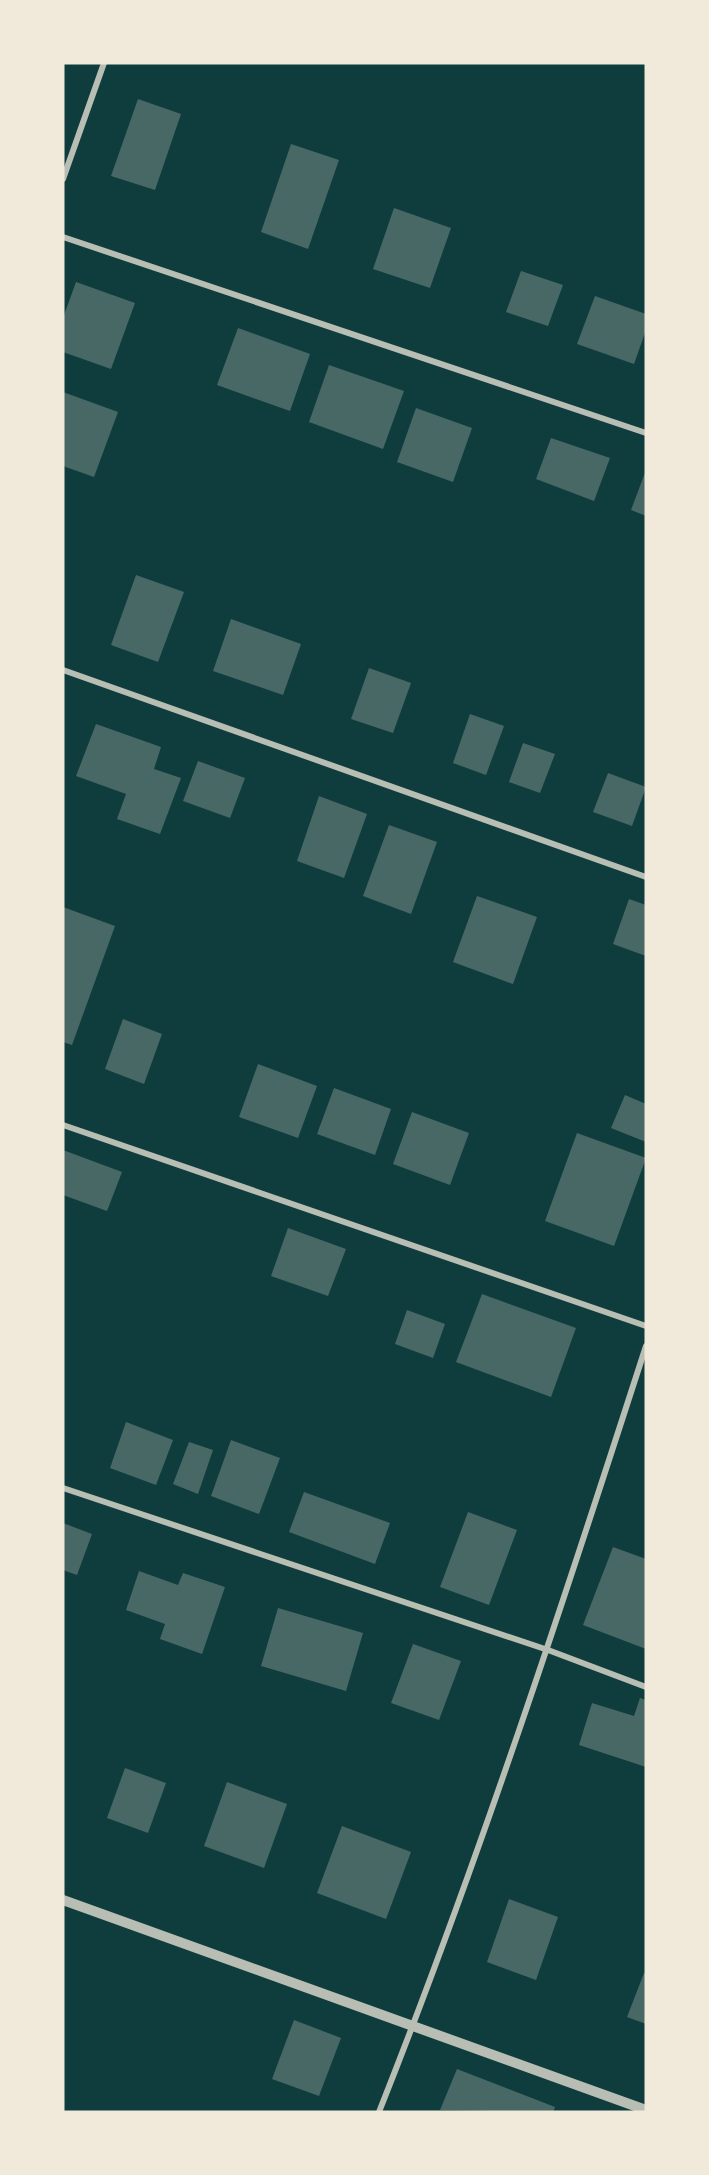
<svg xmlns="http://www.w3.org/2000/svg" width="709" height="2175" viewBox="0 0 709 2175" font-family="'PT Sans',sans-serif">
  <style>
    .building { fill: #486865 }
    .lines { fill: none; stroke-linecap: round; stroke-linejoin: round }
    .minor { stroke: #b8beb3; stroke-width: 6 }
    .tertiary { stroke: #b8beb3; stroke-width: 10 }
  </style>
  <rect width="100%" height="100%" fill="#0f3d3e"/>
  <g class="building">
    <polygon points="138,99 181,114 155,190 111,176"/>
    <polygon points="291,144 339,160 308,249 261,232"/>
    <polygon points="394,208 451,228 430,288 373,269"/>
    <polygon points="521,271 563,285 548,326 506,312"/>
    <polygon points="76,282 135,303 111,369 63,352 63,318"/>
    <polygon points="595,296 646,314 646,330 634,364 577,344"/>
    <polygon points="238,328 310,354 290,411 217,385"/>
    <polygon points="329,365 404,391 383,449 309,422"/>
    <polygon points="63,392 118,412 94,477 63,466"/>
    <polygon points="416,408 472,428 453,482 397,462"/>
    <polygon points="551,438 610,458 594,501 536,479"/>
    <polygon points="646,470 646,516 631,510"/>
    <polygon points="136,575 184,592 158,662 111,645"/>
    <polygon points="231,619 301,644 283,695 213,671"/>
    <polygon points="369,668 411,683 393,733 351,719"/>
    <polygon points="470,714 504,726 486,775 453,763"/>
    <polygon points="96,724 161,747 154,769 181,778 160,834 117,819 126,794 76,776"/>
    <polygon points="523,743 555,754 540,793 509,782"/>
    <polygon points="198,761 245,778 230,818 183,801"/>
    <polygon points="608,773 646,787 632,826 593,812"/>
    <polygon points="319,796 367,814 344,878 297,861"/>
    <polygon points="389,825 437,842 411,914 363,896"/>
    <polygon points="477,896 537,917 513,984 453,962"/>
    <polygon points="629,899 646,905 646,956 613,944"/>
    <polygon points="63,907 115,926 72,1045 63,1042"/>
    <polygon points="123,1019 162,1034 144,1084 105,1069"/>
    <polygon points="258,1064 317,1086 298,1138 239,1117"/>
    <polygon points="334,1088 391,1109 375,1155 317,1134"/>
    <polygon points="625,1095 646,1104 646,1142 611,1128"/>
    <polygon points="412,1112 469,1133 450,1185 393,1164"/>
    <polygon points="577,1133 646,1158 614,1246 545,1221"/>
    <polygon points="63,1150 122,1172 107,1211 63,1195"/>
    <polygon points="288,1228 346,1249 328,1296 271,1276"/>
    <polygon points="482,1294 576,1328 551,1397 456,1362"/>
    <polygon points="407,1310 445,1324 433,1358 395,1344"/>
    <polygon points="126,1422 173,1440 156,1485 110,1468"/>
    <polygon points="231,1440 280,1458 259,1514 211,1496"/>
    <polygon points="189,1442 213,1450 198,1494 173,1484"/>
    <polygon points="304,1492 390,1523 375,1564 289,1532"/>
    <polygon points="468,1512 517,1530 489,1605 440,1587"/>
    <polygon points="63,1523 92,1534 77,1575 63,1570"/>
    <polygon points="613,1547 646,1559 646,1649 583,1625"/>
    <polygon points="139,1571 178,1585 183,1573 225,1587 202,1654 160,1639 165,1624 126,1610"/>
    <polygon points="278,1608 363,1633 346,1691 261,1666"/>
    <polygon points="413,1644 461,1661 439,1720 391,1703"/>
    <polygon points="640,1698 646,1700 646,1767 579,1745 592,1703 634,1716"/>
    <polygon points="125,1768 166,1783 148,1833 107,1818"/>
    <polygon points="227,1782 287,1804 264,1868 204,1846"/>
    <polygon points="342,1826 411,1852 386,1919 317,1893"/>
    <polygon points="509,1899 558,1917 536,1980 487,1962"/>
    <polygon points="644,1973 646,1973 646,2024 627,2017"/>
    <polygon points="294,2020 341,2038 319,2096 272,2079"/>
    <polygon points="457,2069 555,2107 553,2112 440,2110"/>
  </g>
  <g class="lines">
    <g class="minor">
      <polyline points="63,179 104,63"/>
      <polyline points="63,237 646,433"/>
      <polyline points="63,670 646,877"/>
      <polyline points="63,1125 646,1326"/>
      <polyline points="63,1488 548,1650 646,1687"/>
      <path d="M 379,2112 C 479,1860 563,1603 646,1346"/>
    </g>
    <polyline class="tertiary" points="63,1900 646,2110"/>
  </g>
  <rect width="709" height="2175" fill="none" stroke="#f1e9da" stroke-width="129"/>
</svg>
